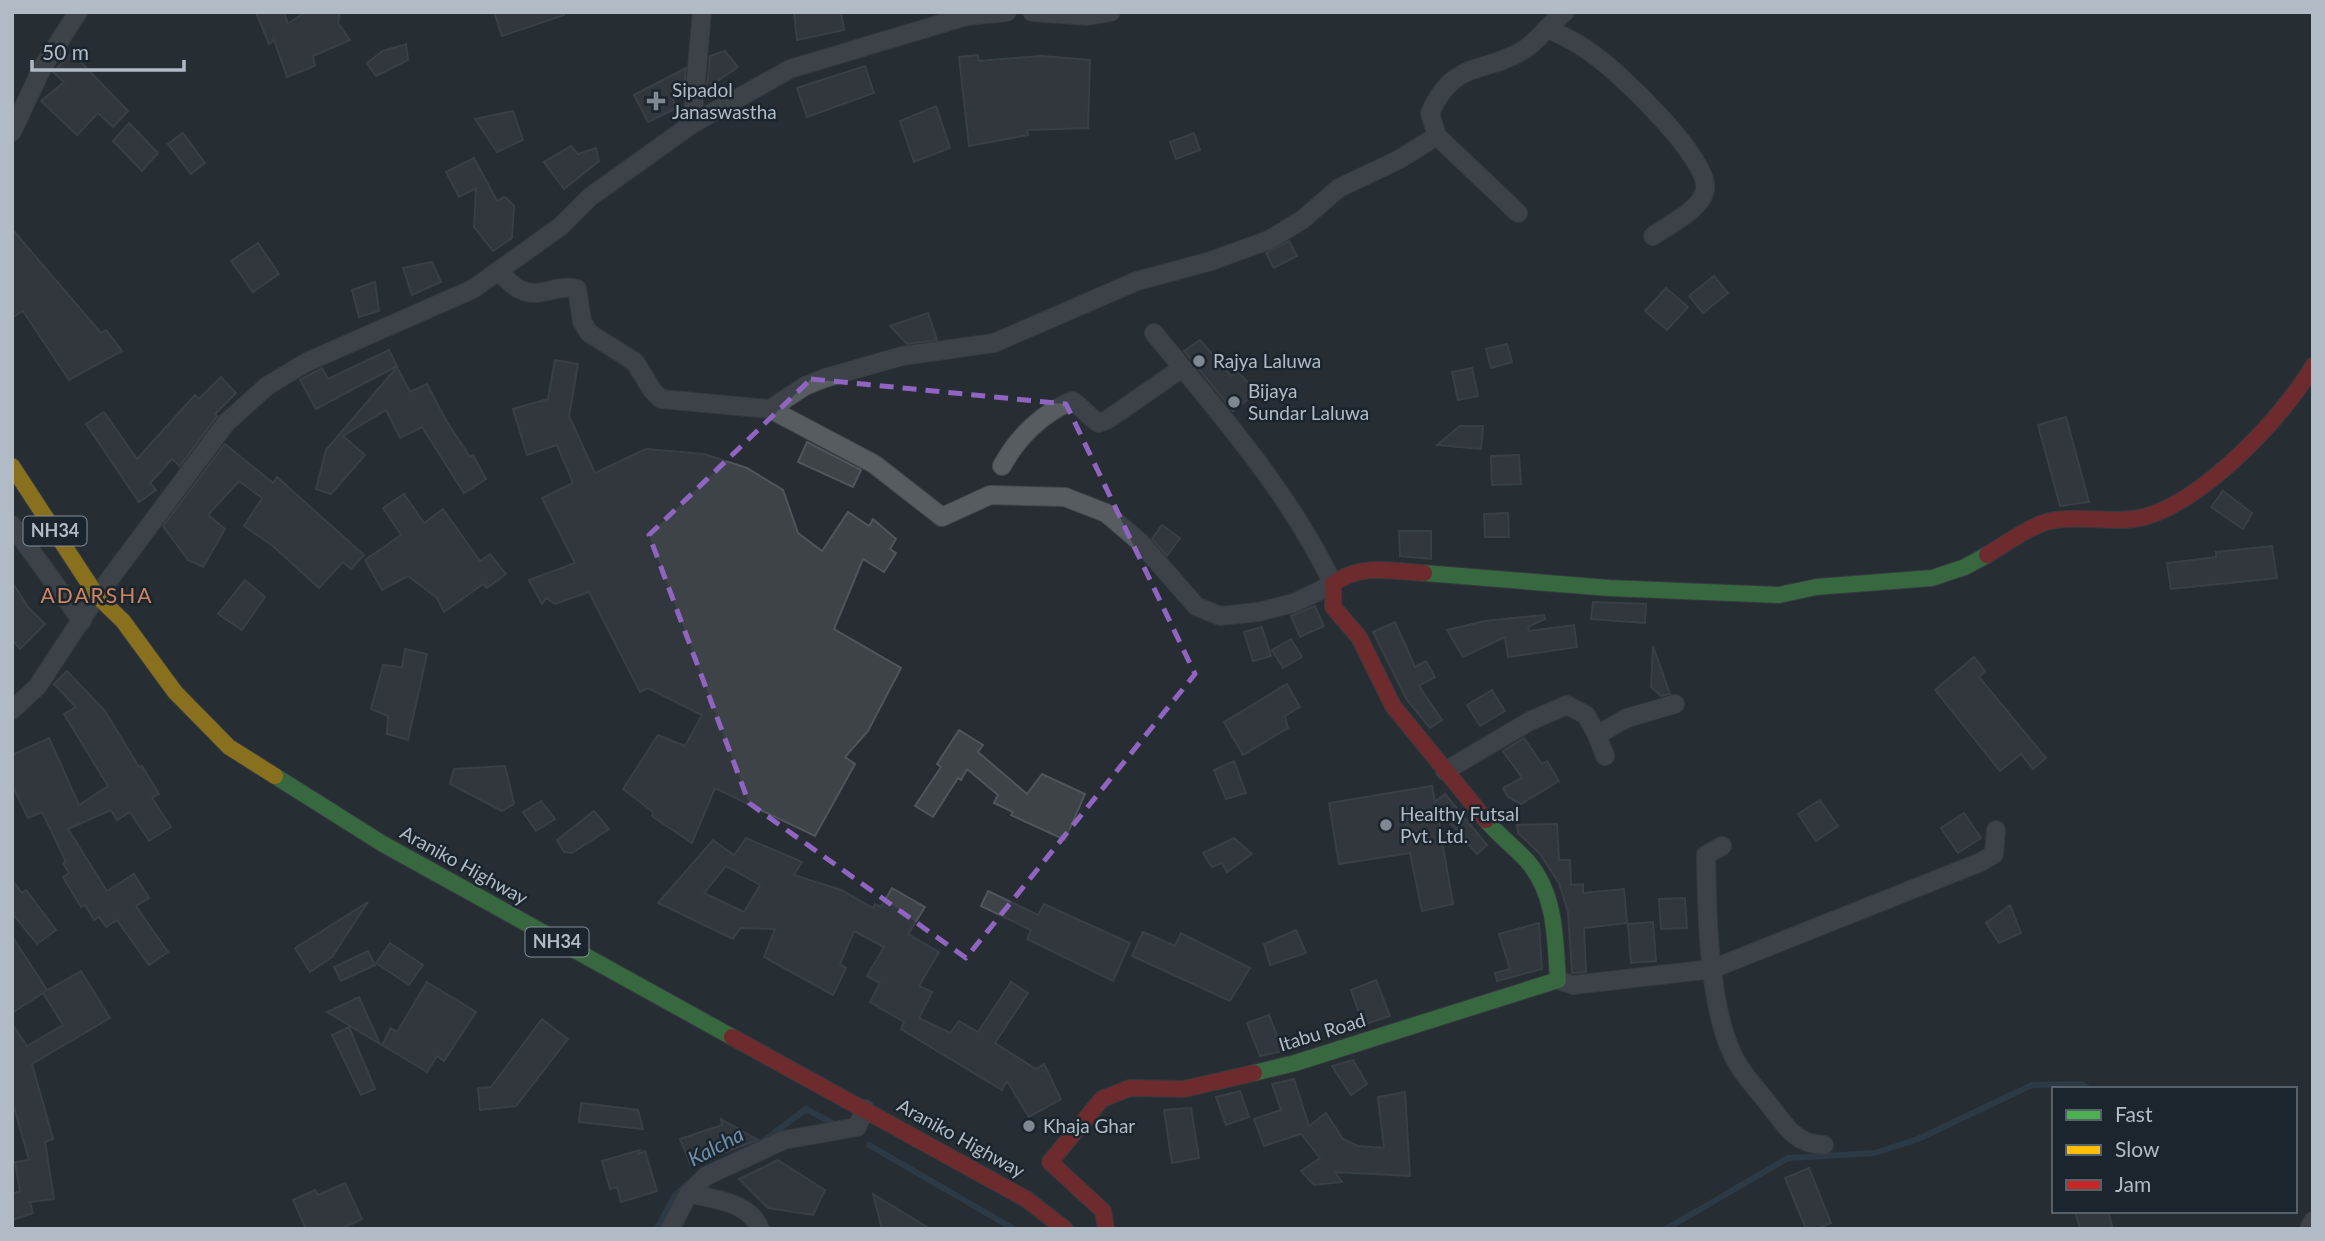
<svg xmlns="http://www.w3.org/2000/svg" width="2325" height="1241" viewBox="0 0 2325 1241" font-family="Lato,sans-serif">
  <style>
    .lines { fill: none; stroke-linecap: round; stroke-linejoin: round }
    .stream { stroke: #34495c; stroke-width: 6 }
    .building { fill: #3e4348; stroke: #4f555b; stroke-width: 2; fill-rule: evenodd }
    .street-casing { stroke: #45494e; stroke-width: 20 }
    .fast-casing { stroke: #45494e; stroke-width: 18 }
    .slow-casing { stroke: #45494e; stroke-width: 18 }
    .jam-casing { stroke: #45494e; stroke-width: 18 }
    .street { stroke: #575c61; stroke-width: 18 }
    .fast { stroke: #4caf50; stroke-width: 16 }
    .slow { stroke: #ffc107; stroke-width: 16 }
    .jam { stroke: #c62828; stroke-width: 16 }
    .marked { fill: none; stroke: #9065c1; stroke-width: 5; stroke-dasharray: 14 9; stroke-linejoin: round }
    .poi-dot { fill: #808992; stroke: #1b252e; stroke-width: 2.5 }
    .labels { text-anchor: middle; stroke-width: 5; stroke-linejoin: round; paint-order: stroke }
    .shield { fill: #1b252e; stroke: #838e98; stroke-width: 2 }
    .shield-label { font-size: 18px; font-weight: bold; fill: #b0bbc5 }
    .poi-label { font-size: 19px; fill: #b0bbc5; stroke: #1b252e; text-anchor: start }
    .street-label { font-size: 19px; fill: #b0bbc5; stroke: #1b252e }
    .neighbourhood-label { font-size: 21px; letter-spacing: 2px; fill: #d1835f; stroke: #1b252e }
    .water-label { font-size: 21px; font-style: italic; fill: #708fa9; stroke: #1b252e }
  </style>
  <rect width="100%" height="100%" fill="#272d33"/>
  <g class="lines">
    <g class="stream">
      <polyline points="762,1142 806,1109 838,1126"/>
      <polyline points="869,1145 1014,1229"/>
      <polyline points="657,1229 675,1195 700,1173"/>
      <polyline points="1666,1229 1788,1158 1875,1153 1918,1139 2032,1085 2082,1084 2089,1089"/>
    </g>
  </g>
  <g class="building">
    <polygon points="256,12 284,12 288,24 305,12 340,12 338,23 350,40 313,56 315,66 287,77 274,40 269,44"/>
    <polygon points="494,12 564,12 564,15 502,36"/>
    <polygon points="794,12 841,12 844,30 797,40"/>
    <polygon points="406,44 408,60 376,76 367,63 383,51"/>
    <polygon points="725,51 738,67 707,88 710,56"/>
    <polygon points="72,53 128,111 113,127 98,113 77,135 41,101 64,82 53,72"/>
    <polygon points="978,55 979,61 1041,56 1090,60 1088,128 1027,130 1028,135 969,146 959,57"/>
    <polygon points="865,66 874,93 807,117 797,88"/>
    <polygon points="686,68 684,88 671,95 677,108 648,122 634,95"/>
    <polygon points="936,106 950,148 914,162 900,121"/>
    <polygon points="513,111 523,140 497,152 475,119"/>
    <polygon points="129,123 158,153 142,171 113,141"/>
    <polygon points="183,133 205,163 191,174 168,144"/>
    <polygon points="1194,133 1200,150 1176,159 1170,142"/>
    <polygon points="571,146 578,154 596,148 599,161 564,189 544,162"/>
    <polygon points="474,158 497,201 505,197 514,206 512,238 493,251 474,227 476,188 459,197 446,172"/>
    <polygon points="12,229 101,333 106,330 122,351 69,380 23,311 12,318"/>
    <polygon points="1289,241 1297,256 1274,268 1266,253"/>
    <polygon points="258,243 279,274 253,292 231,261"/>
    <polygon points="432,262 441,282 412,295 403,268"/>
    <polygon points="1714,276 1728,293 1703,313 1689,296"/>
    <polygon points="375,282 379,311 359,317 352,290"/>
    <polygon points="1666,288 1688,307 1667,330 1645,311"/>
    <polygon points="928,313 937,340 907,344 890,326"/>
    <polygon points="1200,340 1231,376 1237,371 1257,392 1233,411 1184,351"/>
    <polygon points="1507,344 1512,362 1491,368 1486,349"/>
    <polygon points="389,350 397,366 316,409 300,380 322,368 328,379"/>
    <polygon points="555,360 578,364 569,416 595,473 646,449 704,454 747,468 783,490 798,533 822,551 848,512 869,526 873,519 896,539 890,549 896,553 884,572 863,559 834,629 901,668 868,731 845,757 855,764 815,836 715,788 692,843 652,816 653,812 623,789 658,735 685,746 702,715 648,688 640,692 589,592 555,604 546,598 542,604 529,580 575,563 542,498 573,483 557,445 527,455 513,409 548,399"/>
    <polygon points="397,367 410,392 427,384 447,422 470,457 473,455 486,479 464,493 422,427 400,438 386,410 343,436 365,455 331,494 316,489 326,450"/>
    <polygon points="1472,368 1478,396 1458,400 1452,372"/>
    <polygon points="221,377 236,393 215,414 217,416 180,466 172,459 150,483 156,490 139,502 86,424 104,412 137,459 195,395 199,399"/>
    <polygon points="2066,417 2089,502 2060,506 2038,425"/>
    <polygon points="1460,426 1483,426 1481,449 1437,445"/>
    <polygon points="807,442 861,470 853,487 798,462"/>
    <polygon points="225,444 273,483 277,477 364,555 351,569 343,562 319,588 273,546 244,526 262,498 239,481 208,515 225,529 203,567 188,560 163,526"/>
    <polygon points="1519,455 1521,484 1492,485 1491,456"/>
    <polygon points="2223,491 2252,513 2243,529 2211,507"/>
    <polygon points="404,494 424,523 443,509 480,561 490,554 506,574 487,588 483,584 444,612 437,598 408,576 382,590 365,560 401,535 383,508"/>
    <polygon points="1508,513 1509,537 1485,537 1484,514"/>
    <polygon points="1162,525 1180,538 1167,556 1152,539"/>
    <polygon points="1399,531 1431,531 1431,559 1400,556"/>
    <polygon points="2272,546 2277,578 2171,589 2167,563 2216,557 2216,552"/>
    <polygon points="245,580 265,597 242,630 218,614"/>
    <polygon points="12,582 28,607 45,624 20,649 12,640"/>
    <polygon points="1593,602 1646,604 1645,623 1591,619"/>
    <polygon points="1315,606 1324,626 1300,637 1291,616"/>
    <polygon points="1544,615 1545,619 1528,627 1529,631 1574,625 1577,647 1508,657 1505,637 1463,657 1447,630 1485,621"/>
    <polygon points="1395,622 1415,667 1426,661 1435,677 1419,686 1442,720 1430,728 1407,700 1373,632"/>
    <polygon points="1262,627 1271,656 1253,661 1244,632"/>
    <polygon points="1291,639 1302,657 1283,668 1272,650"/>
    <polygon points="1653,646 1670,694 1661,696 1651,687"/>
    <polygon points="405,649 427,654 408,740 387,734 388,716 371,709 383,665 402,667"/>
    <polygon points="1974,657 1985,671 1979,677 2046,758 2033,769 2021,754 2000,771 1935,690"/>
    <polygon points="67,671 105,711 139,767 142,766 159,794 152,798 171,827 149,841 130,812 117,820 111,810 68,829 107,891 134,874 149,898 136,906 168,952 149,965 117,920 106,927 99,917 94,920 85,905 81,907 63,877 69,873 63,863 66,862 48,824 42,812 28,818 12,785 12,755 49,738 79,805 108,786 64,714 76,707 54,684"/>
    <polygon points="1287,684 1300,707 1285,716 1288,728 1243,755 1224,722"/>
    <polygon points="1492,690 1505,711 1480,726 1467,705"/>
    <polygon points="959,730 983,745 978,752 1027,794 1042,774 1085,794 1065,840 1011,815 1013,812 994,803 998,795 967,769 961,780 958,778 933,817 915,806 941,767 937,764"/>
    <polygon points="1524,738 1542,764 1547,761 1559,781 1521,804 1508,797 1503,788 1522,778 1503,751"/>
    <polygon points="1234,761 1246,793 1226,799 1214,770"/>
    <polygon points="505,766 514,804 502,811 450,784 454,769"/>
    <polygon points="1432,786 1435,802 1445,794 1487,845 1477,854 1436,806 1453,904 1422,911 1410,853 1339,864 1329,803"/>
    <polygon points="1820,800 1838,826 1816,841 1798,814"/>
    <polygon points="541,801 555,819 536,831 523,812"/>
    <polygon points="594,811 609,829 572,853 564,852 557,840"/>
    <polygon points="1964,813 1981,838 1958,853 1941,828"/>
    <polygon points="1557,824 1559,860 1570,860 1571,885 1583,884 1583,893 1624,889 1627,923 1584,928 1586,972 1572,973 1568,912 1559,883 1540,854 1518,833 1517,825"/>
    <path d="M 746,838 L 802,862 L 794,875 L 841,890 L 873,908 L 875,904 L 881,907 L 892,888 L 925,907 L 908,934 L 939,952 L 919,986 L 932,992 L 919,1018 L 950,1033 L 959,1021 L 978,1032 L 1011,982 L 1028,993 L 995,1043 L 1036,1069 L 1044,1064 L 1061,1099 L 1029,1117 L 1007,1081 L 1002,1090 L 901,1029 L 904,1022 L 870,1002 L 880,983 L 867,976 L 884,947 L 854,931 L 840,964 L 846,968 L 833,995 L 764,957 L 775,929 L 740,928 L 733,939 L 658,903 L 713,840 L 734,855 ZM 726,866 L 760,885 L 744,912 L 704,893 Z"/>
    <polygon points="1234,838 1252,854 1227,872 1222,863 1212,867 1203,853"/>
    <polygon points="12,880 22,893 26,890 56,930 37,944 12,913"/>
    <polygon points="988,891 1038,915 1044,904 1130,943 1113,981 1027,939 1031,930 981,906"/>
    <polygon points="1685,898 1687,928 1661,929 1659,899"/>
    <polygon points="368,902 332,957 310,972 295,948"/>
    <polygon points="2010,905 2021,933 1999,943 1986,923"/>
    <polygon points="1653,922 1656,961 1631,963 1628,924"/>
    <polygon points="1539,923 1542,969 1497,981 1495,973 1510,969 1499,934"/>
    <polygon points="1296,930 1306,953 1270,965 1264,944"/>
    <polygon points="1143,932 1175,946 1181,933 1250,968 1230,1001 1132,956"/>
    <polygon points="12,936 47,990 44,992 81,971 110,1018 32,1064 53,1139 45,1142 54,1199 30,1202 33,1213 12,1220 12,1194 20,1191 15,1162 29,1160 12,1100 12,1024 27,1046 63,1025 43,993 12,1013"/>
    <polygon points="390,943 423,965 409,985 376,963"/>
    <polygon points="368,951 375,965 341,981 334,967"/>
    <polygon points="1376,980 1390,1016 1363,1025 1351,990"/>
    <polygon points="427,982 476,1012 444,1061 437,1056 427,1072 382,1045 391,1028 397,1032"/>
    <polygon points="359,997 380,1044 327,1012"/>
    <polygon points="1269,1015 1283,1051 1260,1056 1247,1023"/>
    <polygon points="542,1019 568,1039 516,1106 480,1110 478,1088 491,1087"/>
    <polygon points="349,1027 375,1089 361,1095 332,1035"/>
    <polygon points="1353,1060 1367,1084 1351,1095 1332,1066"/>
    <polygon points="1294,1079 1309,1126 1326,1113 1343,1139 1358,1146 1384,1148 1378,1097 1405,1092 1410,1176 1335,1172 1342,1182 1314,1185 1301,1171 1320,1158 1301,1134 1264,1146 1254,1119 1281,1110 1272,1084"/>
    <polygon points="1240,1091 1249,1117 1226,1125 1216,1097"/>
    <polygon points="581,1103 638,1110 643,1129 579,1122"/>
    <polygon points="1191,1108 1199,1158 1172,1163 1164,1110"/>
    <polygon points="721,1119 758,1140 691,1165 680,1139 722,1125"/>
    <polygon points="640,1150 638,1154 645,1151 657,1191 621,1202 617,1187 610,1189 602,1161"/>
    <polygon points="778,1160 825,1190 813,1215 768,1208 739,1179"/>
    <polygon points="1809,1168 1831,1223 1817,1229 1806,1229 1785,1178"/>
    <polygon points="345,1183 362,1219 341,1229 306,1229 293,1200 315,1190 318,1195"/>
    <polygon points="873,1194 930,1229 882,1229"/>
    <polygon points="2075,1211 2108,1211 2113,1229 2080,1229"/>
  </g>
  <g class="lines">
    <defs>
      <g id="street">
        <polyline points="1032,12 1088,16 1111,12"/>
        <path d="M 1547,28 C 1564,36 1580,44 1594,55 C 1619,72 1711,160 1705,190 C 1701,210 1668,225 1653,236"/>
        <polyline points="692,124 702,12"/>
        <polyline points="12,132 42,68 78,12"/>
        <path d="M 1518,213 L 1437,136 L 1430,113 C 1454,58 1485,75 1525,49 C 1540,39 1550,23 1565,12"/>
        <path d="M 499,272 C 505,277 513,287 521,290 C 540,299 559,283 577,289 L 582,321 L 589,333 L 635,362 L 652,390 L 661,399 L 770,409 L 874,464 L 942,517 L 990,495 L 1065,497 L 1106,513 L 1140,542 L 1196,606 L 1220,616 L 1258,612 L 1294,603 L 1333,584 C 1288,490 1219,413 1154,333"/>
        <polyline points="770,409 805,386 825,378 902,356 994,343 1137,281 1211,261 1269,240 1302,220 1339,188 1398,160 1437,136"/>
        <path d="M 1002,466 C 1017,438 1042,413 1072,401 C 1083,407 1088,417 1099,423 L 1107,420 L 1182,368"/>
        <polyline points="12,525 82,621"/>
        <polyline points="12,710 37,687 97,596 226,423 267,386 307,362 473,289 561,226 590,197 692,124 790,69 967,16 1007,12"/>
        <polyline points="1597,735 1605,756"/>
        <polyline points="1445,771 1530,721 1567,705 1586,715 1597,735 1627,718 1675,704"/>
        <path d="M 1722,846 L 1706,855 C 1707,912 1708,998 1731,1051 C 1739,1071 1758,1090 1771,1107 C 1787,1128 1796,1144 1824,1145"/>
        <polyline points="1558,980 1573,985 1712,969 1981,862 1994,854 1996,830"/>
        <path d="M 689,1193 C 714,1200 749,1201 760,1229"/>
        <polyline points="670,1229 689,1193 706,1176 784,1140 857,1127 865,1109"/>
        <polyline points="2309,1229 2313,1221"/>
      </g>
      <g id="fast">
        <polyline points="1424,573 1609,588 1779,595 1816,587 1932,578 1965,567 1987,555"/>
        <polyline points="275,776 383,844 732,1037"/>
        <path d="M 1254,1073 L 1295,1063 L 1558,980 C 1555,938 1556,895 1528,862 C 1515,847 1498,835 1486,820"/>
      </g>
      <polyline id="slow" points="12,466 97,596 123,621 175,692 229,747 275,776"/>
      <g id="jam">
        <path d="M 1987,555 C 2005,544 2024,530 2043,523 C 2069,513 2116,525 2144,517 C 2203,501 2283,418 2313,366"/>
        <path d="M 1424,573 C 1392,571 1360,563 1333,584 L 1333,607 L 1359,637 L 1393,706 L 1486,820"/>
        <polyline points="732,1037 1026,1199 1065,1229"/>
        <polyline points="1106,1229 1103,1211 1050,1162 1102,1099 1130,1088 1184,1089 1254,1073"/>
      </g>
    </defs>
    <use href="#street" class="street-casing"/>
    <use href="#fast" class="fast-casing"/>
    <use href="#slow" class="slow-casing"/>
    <use href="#jam" class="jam-casing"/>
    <use href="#street" class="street"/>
    <use href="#fast" class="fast"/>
    <use href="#slow" class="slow"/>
    <use href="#jam" class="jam"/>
  </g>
  <path d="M0 0H2325V1241H0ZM 811,379 L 1066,404 L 1195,674 L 966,958 L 749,803 L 649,535 Z" fill="#272d33" fill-opacity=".55" fill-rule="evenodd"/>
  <path class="marked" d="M 811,379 L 1066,404 L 1195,674 L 966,958 L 749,803 L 649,535 Z"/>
  <g class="poi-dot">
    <path d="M652.5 90.5h7v7h7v7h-7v7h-7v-7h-7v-7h7z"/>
    <circle cx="1199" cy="361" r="7"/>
    <circle cx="1234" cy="402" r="7"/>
    <circle cx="1386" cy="825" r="7"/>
    <circle cx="1029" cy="1126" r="7"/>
  </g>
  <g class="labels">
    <g class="shield">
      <rect x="23.5" y="516.5" width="63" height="29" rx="5"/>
      <rect x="525.5" y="927.5" width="63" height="29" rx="5"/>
    </g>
    <g class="shield-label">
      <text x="55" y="537">NH34</text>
      <text x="557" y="948">NH34</text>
    </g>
    <g class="poi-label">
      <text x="672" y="97">Sipadol<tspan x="672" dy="22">Janaswastha</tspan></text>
      <text x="1213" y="368">Rajya Laluwa</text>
      <text x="1248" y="398">Bijaya<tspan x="1248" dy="22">Sundar Laluwa</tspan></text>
      <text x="1400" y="821">Healthy Futsal<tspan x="1400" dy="22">Pvt. Ltd.</tspan></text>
      <text x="1043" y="1133">Khaja Ghar</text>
    </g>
    <g class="street-label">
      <text transform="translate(464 865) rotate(29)" y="7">Araniko Highway</text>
      <text transform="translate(1322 1032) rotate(-17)" y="7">Itabu Road</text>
      <text transform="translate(961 1138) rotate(29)" y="7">Araniko Highway</text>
    </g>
    <g class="neighbourhood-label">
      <text x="97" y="603">ADARSHA</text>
    </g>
    <g class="water-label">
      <text transform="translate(716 1147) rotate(-28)" y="7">Kalcha</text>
    </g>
  </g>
  <rect width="2325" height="1241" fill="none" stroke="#b0bbc5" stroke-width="28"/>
  <rect x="2052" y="1087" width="245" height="126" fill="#1b252e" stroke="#57616a" stroke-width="2"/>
  <rect x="2066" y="1110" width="35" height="10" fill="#4caf50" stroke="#57616a" stroke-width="2"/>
  <text x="2115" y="1122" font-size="21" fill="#b0bbc5">Fast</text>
  <rect x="2066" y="1145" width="35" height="10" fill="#ffc107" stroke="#57616a" stroke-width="2"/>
  <text x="2115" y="1157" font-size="21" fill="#b0bbc5">Slow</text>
  <rect x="2066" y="1180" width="35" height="10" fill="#c62828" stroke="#57616a" stroke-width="2"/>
  <text x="2115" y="1192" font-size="21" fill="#b0bbc5">Jam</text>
  <path d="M32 60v10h152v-10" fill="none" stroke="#b0bbc5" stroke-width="3.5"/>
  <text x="42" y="60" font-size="21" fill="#b0bbc5" stroke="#1b252e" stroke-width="5" paint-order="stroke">50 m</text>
</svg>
